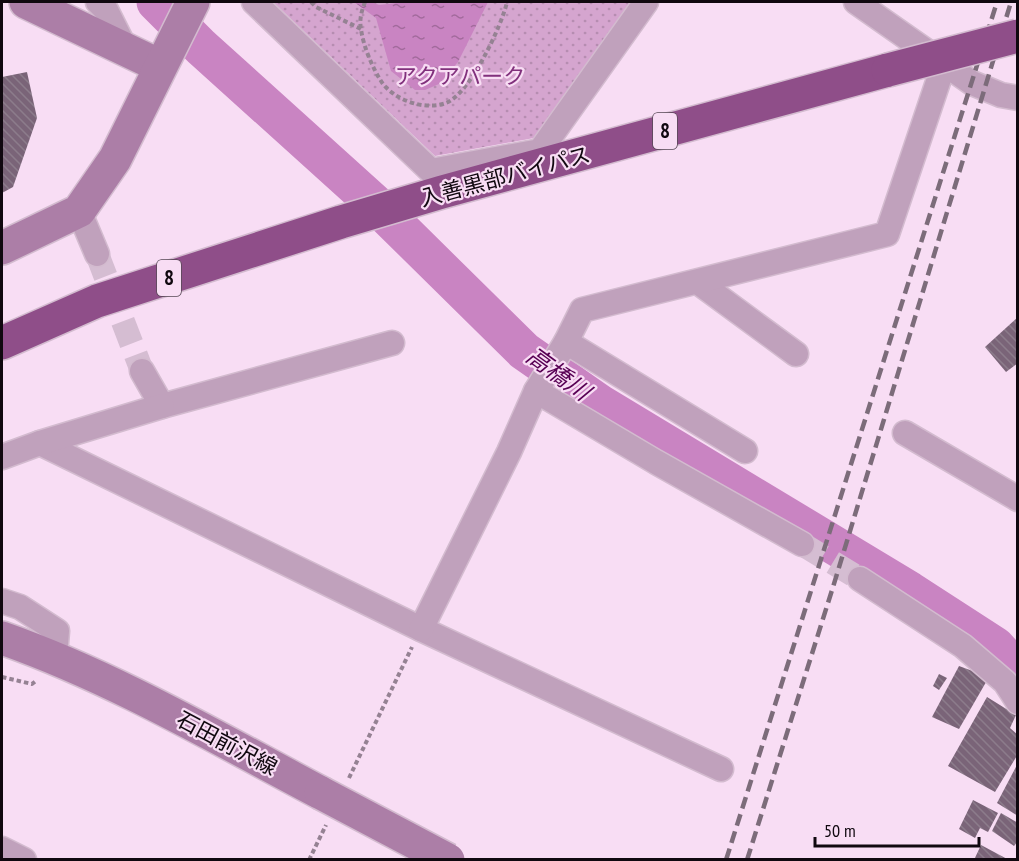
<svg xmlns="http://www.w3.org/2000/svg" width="1019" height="861" viewBox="0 0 1019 861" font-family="'PT Sans Narrow','Noto Sans JP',sans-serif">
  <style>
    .park { fill: url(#park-dots) }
    .water { fill: url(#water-ripples) }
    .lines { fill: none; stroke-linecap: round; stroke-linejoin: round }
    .river { stroke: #c984c2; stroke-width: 39 }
    .building { fill: url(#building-back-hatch) }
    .street-tunnel { stroke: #d5bdd2; stroke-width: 24; stroke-dasharray: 24 12; stroke-linecap: butt }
    .street-casing { stroke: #d3bbcf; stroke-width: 27 }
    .secondary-casing { stroke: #d3bbcf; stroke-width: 36 }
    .highway-casing { stroke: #d3bbcf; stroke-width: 36 }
    .path { stroke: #958293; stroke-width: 4; stroke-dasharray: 4.5 3; stroke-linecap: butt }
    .street { stroke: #c0a1bc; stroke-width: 24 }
    .secondary { stroke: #ac7ea7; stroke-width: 33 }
    .highway { stroke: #8f4e89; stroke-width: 33 }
    .rail { stroke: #7c6c7a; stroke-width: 4.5; stroke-dasharray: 12 6; stroke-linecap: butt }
    .secondary-bridge-casing { stroke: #d3bbcf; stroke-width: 36; stroke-linecap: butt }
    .highway-bridge-casing { stroke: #d3bbcf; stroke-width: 36; stroke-linecap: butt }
    .secondary-bridge { stroke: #ac7ea7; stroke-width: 33 }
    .highway-bridge { stroke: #8f4e89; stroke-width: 33 }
    .labels { text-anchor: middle; stroke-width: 4.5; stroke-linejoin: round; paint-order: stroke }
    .shield { fill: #f8ddf4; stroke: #564854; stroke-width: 1.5 }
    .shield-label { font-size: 21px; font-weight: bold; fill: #10080f }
    .park-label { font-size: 22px; fill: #81307c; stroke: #f8ddf4 }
    .street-label { font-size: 22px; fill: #10080f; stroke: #f8ddf4 }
    .water-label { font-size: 24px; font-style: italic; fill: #580054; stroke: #f8ddf4 }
  </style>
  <defs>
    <pattern id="park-dots" width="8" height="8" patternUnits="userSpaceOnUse" patternTransform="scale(1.5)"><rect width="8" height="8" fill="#d5a5cf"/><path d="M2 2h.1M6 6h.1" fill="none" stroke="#b68db1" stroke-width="1.8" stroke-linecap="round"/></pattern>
    <pattern id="water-ripples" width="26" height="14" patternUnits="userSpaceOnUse" patternTransform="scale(1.5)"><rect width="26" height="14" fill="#c984c2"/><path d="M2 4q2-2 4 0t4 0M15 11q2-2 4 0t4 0" fill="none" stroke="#a26a9c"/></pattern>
    <pattern id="building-back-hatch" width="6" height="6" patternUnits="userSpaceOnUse" patternTransform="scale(1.5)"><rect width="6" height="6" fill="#7a6478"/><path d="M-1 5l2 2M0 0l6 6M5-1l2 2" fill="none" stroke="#8c7c8b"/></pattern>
  </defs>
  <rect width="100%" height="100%" fill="#f8ddf4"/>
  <polygon class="park" points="273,2 631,2 534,138 435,156"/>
  <polygon class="water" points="354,2 371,2 379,5 406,2 488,2 458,62 439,84 425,90 415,90 391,71 376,18"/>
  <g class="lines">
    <polyline class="river" points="156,2 201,47 375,204 524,351 600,404 910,591 995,646 1018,671"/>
  </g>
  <g class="building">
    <polygon points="27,72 37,118 13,187 2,193 2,77"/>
    <polygon points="1018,317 1018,363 1006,372 985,347"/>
    <polygon points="959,666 989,677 959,729 932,717"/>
    <polygon points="939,674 947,678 939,690 933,686"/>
    <polygon points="987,697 1016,715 1010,728 1018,735 1018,754 995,792 948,766"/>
    <polygon points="1018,763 1018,816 997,803"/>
    <polygon points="973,800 998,813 988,832 980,828 975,838 959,829"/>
    <polygon points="1001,813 1018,823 1018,841 1014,846 992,831"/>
    <polygon points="981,845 1009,860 974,860"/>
  </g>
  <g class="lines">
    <g class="street-tunnel">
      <polyline points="97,254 142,371"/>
      <polyline points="802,544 860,579"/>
    </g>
    <defs>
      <g id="street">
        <polyline points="98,2 106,10 126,50"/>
        <polyline points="254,2 431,171 540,151 646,2"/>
        <polyline points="856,2 972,83 1001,95 1018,98"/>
        <polyline points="79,211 97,254"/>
        <polyline points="698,282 796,354"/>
        <polyline points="142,371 162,406 392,343"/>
        <polyline points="536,391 566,342"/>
        <polyline points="905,433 1018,499"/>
        <polyline points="40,443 421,629 721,769"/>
        <polyline points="745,451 566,342 582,310 887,234 944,64"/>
        <polyline points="2,457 40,443 162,406"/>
        <polyline points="860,579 963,646 1005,682 1018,702"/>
        <polyline points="2,601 20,607 57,631 55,656"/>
        <polyline points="421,629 509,452 536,391 656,462 802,544"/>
        <polyline points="2,849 24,860"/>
      </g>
      <g id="secondary">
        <polyline points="26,2 160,66"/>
        <polyline points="2,248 79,211 115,159 193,2"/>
        <path d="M 2,638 C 113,677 217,738 321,793"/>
      </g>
      <polyline id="highway" points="2,343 97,301 341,222 442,192 888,70"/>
    </defs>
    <use href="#street" class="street-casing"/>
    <use href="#secondary" class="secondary-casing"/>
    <use href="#highway" class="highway-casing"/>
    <g class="path">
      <polyline points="311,2 316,7 361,29"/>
      <path d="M 365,2 C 362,10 359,19 361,29 C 363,45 372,67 381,81 C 393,100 425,111 446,103 C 470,94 502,25 507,2"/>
      <polyline points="2,677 32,684 37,680"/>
      <polyline points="349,778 412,647"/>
      <polyline points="309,860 326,825"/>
    </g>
    <use href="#street" class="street"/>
    <use href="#secondary" class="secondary"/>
    <use href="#highway" class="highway"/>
    <g class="rail">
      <polyline points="726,860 997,2"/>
      <polyline points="747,860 833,587 1011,2"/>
    </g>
    <defs>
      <polyline id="secondary-bridge" points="321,793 448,860"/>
      <polyline id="highway-bridge" points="888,70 1018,36"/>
    </defs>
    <use href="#secondary-bridge" class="secondary-bridge-casing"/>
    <use href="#highway-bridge" class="highway-bridge-casing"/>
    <use href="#secondary-bridge" class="secondary-bridge"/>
    <use href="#highway-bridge" class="highway-bridge"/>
  </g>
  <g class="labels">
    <g class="shield">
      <rect x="653" y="113" width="24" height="36" rx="4.5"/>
      <rect x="157" y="260" width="24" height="36" rx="4.5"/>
    </g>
    <g class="shield-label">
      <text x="665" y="138">8</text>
      <text x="169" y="285">8</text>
    </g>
    <g class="park-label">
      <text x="460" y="84">アクアパーク</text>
    </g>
    <g class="street-label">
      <text transform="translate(505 176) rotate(-15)" y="8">入善黒部バイパス</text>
      <text transform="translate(227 743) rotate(28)" y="8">石田前沢線</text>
    </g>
    <g class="water-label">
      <text transform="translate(558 374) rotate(36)" y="8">高橋川</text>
    </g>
  </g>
  <rect width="1019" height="861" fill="none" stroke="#10080f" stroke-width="6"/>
  <path d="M815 837v9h164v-9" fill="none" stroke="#10080f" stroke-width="3"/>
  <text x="824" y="837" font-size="18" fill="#10080f" stroke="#f8ddf4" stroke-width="4.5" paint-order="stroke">50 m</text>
</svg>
